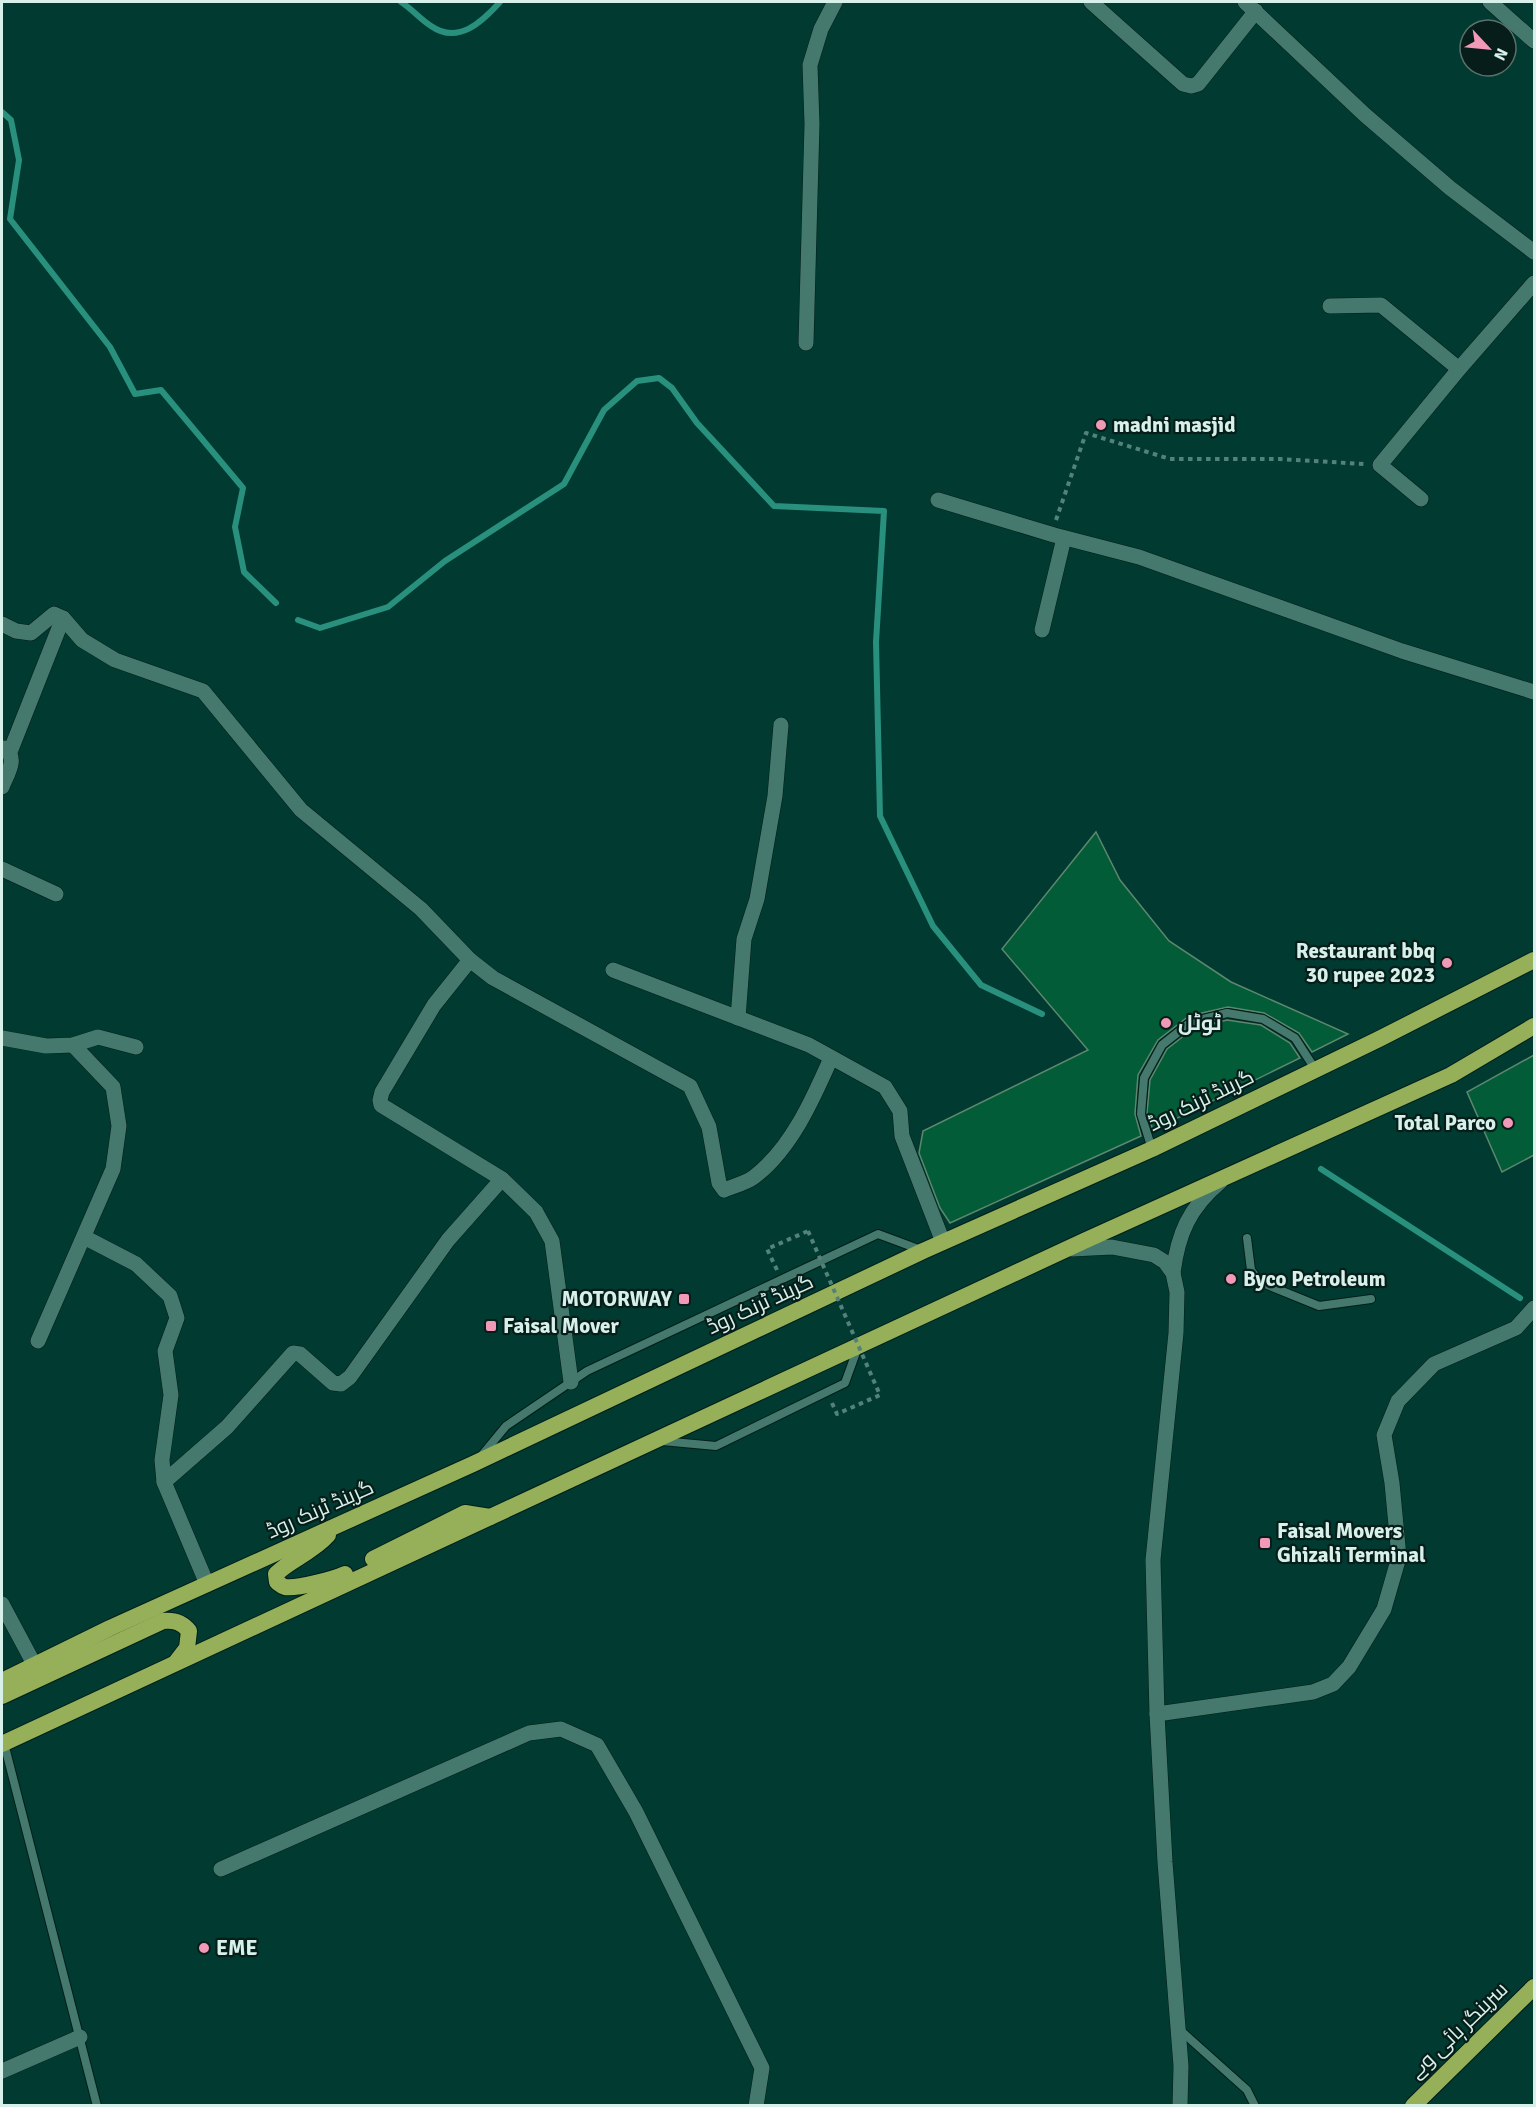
<svg xmlns="http://www.w3.org/2000/svg" width="1536" height="2107" viewBox="0 0 1536 2107" font-family="Signika,Cairo,sans-serif">
  <style>
    .lines { fill: none; stroke-linecap: round; stroke-linejoin: round }
    .stream { stroke: #29907e; stroke-width: 6 }
    .building { fill: #025c37; stroke: #5e876e; stroke-width: 1.5 }
    .service-casing { stroke: #031e19; stroke-width: 10 }
    .minor-casing { stroke: #031e19; stroke-width: 16 }
    .tertiary-casing { stroke: #031e19; stroke-width: 16 }
    .trunk-casing { stroke: #031e19; stroke-width: 18 }
    .path { stroke: #54827a; stroke-width: 4; stroke-dasharray: 4.5 4.5; stroke-linecap: butt }
    .service { stroke: #45796d; stroke-width: 8 }
    .minor { stroke: #45796d; stroke-width: 15 }
    .tertiary { stroke: #45796d; stroke-width: 15 }
    .trunk { stroke: #96b059; stroke-width: 16 }
    .path-bridge { stroke: #54827a; stroke-width: 4; stroke-dasharray: 4.5 4.5; stroke-linecap: butt }
    .poi-dot { fill: #f09ab7; stroke: #071d19; stroke-width: 2 }
    .labels { text-anchor: middle; stroke-width: 4.5; stroke-linejoin: round; paint-order: stroke }
    .poi-label { font-size: 21px; font-weight: bold; fill: #d7f1ea; stroke: #071d19; text-anchor: start }
    .street-label { font-size: 21px; fill: #d7f1ea; stroke: #071d19 }
  </style>
  <rect width="100%" height="100%" fill="#003a31"/>
  <g class="lines">
    <g class="stream">
      <path d="M 401,2 C 412,9 420,19 431,26 C 458,45 482,22 500,2"/>
      <polyline points="2,112 11,120 19,160 10,219 110,347 135,394 161,390 243,488 235,527 244,572 276,603"/>
      <polyline points="298,620 320,628 388,607 445,561 564,484 604,410 637,381 659,378 672,388 697,423 774,506 884,511 876,642 880,816 933,926 981,985 1042,1014"/>
      <polyline points="1321,1169 1520,1298"/>
    </g>
  </g>
  <g class="building">
    <polygon points="1096,832 1120,880 1169,941 1231,982 1348,1034 1312,1052 1299,1033 1264,1013 1228,1007 1189,1016 1158,1040 1138,1075 1135,1114 1141,1136 950,1223 940,1208 919,1153 923,1131 1088,1050 1002,949"/>
    <polygon points="1227,1020 1261,1025 1290,1043 1300,1058 1153,1130 1147,1113 1150,1080 1167,1049 1194,1028"/>
    <polygon points="1534,1055 1534,1155 1502,1172 1467,1092"/>
  </g>
  <g class="lines">
    <defs>
      <g id="service">
        <polyline points="1152,1149 1141,1114 1144,1078 1162,1045 1191,1022 1227,1013 1263,1019 1295,1038 1315,1069"/>
        <polyline points="1247,1238 1251,1270 1260,1282 1319,1306 1371,1299"/>
        <polyline points="662,1441 716,1446 845,1383 858,1347"/>
        <polyline points="482,1455 506,1426 587,1371 878,1234 921,1250"/>
        <polyline points="4,1743 97,2106"/>
        <polyline points="1180,2030 1247,2090 1255,2106"/>
      </g>
      <g id="minor">
        <polyline points="1091,2 1183,84 1191,86 1198,84 1256,11"/>
        <polyline points="1245,2 1365,115 1450,188 1534,252"/>
        <polyline points="1490,2 1534,41"/>
        <polyline points="1330,306 1381,305 1459,369"/>
        <polyline points="806,343 812,124 810,65 821,29 835,2"/>
        <polyline points="1421,499 1380,465 1459,369 1534,283"/>
        <polyline points="938,500 1054,535 1139,557 1402,651 1534,692"/>
        <polyline points="2,624 16,631 31,633 54,614 63,618 82,640 115,660 203,691 301,810 421,909 470,960 434,1005 382,1092 380,1100 381,1105 502,1179 536,1212 552,1241 571,1382"/>
        <polyline points="1042,630 1064,538"/>
        <polyline points="10,752 63,618"/>
        <path d="M 2,787 C 7,774 19,758 4,748"/>
        <polyline points="2,869 56,894"/>
        <path d="M 470,960 L 493,978 L 690,1086 L 709,1127 L 719,1183 L 724,1190 C 734,1186 746,1183 754,1177 C 791,1149 813,1099 831,1058"/>
        <polyline points="613,970 809,1045 885,1087 900,1111 902,1136 943,1242"/>
        <polyline points="738,1018 744,939 757,899 775,796 781,725"/>
        <polyline points="2,1038 46,1046 73,1045 98,1037 136,1047"/>
        <polyline points="84,1237 136,1264 170,1296 177,1318 165,1351 171,1395 162,1460 164,1482 207,1584"/>
        <polyline points="38,1341 113,1169 119,1126 113,1087 73,1045"/>
        <polyline points="164,1482 227,1427 293,1353 300,1354 333,1383 341,1384 350,1377 448,1240 502,1179"/>
        <polyline points="2,1604 34,1664"/>
        <polyline points="1157,1714 1313,1692 1333,1684 1349,1667 1384,1609 1399,1557 1392,1483 1384,1435 1398,1401 1434,1364 1516,1328 1534,1308"/>
        <polyline points="221,1869 529,1733 561,1729 597,1745 636,1812 762,2068 756,2106"/>
        <polyline points="2,2071 80,2037"/>
      </g>
      <g id="tertiary">
        <polyline points="1072,1249 1112,1247 1154,1255 1165,1262 1173,1273 1177,1292 1176,1333 1153,1560 1157,1714 1165,1862 1181,2066 1180,2106"/>
        <path d="M 1173,1273 C 1178,1234 1189,1208 1220,1182"/>
      </g>
      <g id="trunk">
        <path d="M 328,1535 C 312,1553 291,1559 276,1574 L 277,1582 C 280,1584 281,1586 285,1587 C 297,1589 334,1579 345,1574"/>
        <polyline points="373,1559 465,1513 490,1517"/>
        <polyline points="2,1681 110,1628 473,1464 923,1251 1152,1149 1379,1039 1534,960"/>
        <path d="M 2,1696 L 163,1621 C 174,1620 182,1622 189,1631 L 187,1648 L 177,1661"/>
        <polyline points="2,1744 1084,1241 1451,1075 1534,1026"/>
        <polyline points="1413,2106 1534,1987"/>
      </g>
    </defs>
    <use href="#service" class="service-casing"/>
    <use href="#minor" class="minor-casing"/>
    <use href="#tertiary" class="tertiary-casing"/>
    <use href="#trunk" class="trunk-casing"/>
    <g class="path">
      <polyline points="1056,520 1086,433 1170,459 1280,459 1364,464"/>
      <polyline points="777,1270 767,1249 808,1231"/>
      <polyline points="832,1403 837,1414 880,1395"/>
    </g>
    <use href="#service" class="service"/>
    <use href="#minor" class="minor"/>
    <use href="#tertiary" class="tertiary"/>
    <use href="#trunk" class="trunk"/>
    <polyline class="path-bridge" points="808,1231 880,1395"/>
  </g>
  <g class="poi-dot">
    <circle cx="1101" cy="425" r="6"/>
    <circle cx="1447" cy="963" r="6"/>
    <circle cx="1166" cy="1023" r="6"/>
    <circle cx="1508" cy="1123" r="6"/>
    <circle cx="1231" cy="1279" r="6"/>
    <rect x="678" y="1293" width="12" height="12" rx="3"/>
    <rect x="485" y="1320" width="12" height="12" rx="3"/>
    <rect x="1259" y="1537" width="12" height="12" rx="3"/>
    <circle cx="204" cy="1948" r="6"/>
  </g>
  <g class="labels">
    <g class="poi-label">
      <text x="1113" y="432">madni masjid</text>
      <text x="1435" y="958" text-anchor="end">Restaurant bbq<tspan x="1435" dy="24">30 rupee 2023</tspan></text>
      <text x="1178" y="1030">ٹوٹل</text>
      <text x="1496" y="1130" text-anchor="end">Total Parco</text>
      <text x="1243" y="1286">Byco Petroleum</text>
      <text x="672" y="1306" text-anchor="end">MOTORWAY</text>
      <text x="503" y="1333">Faisal Mover</text>
      <text x="1277" y="1538">Faisal Movers<tspan x="1277" dy="24">Ghizali Terminal</tspan></text>
      <text x="216" y="1955">EME</text>
    </g>
    <g class="street-label">
      <text transform="translate(1201 1100) rotate(-26)" y="7">گرینڈ ٹرنک روڈ</text>
      <text transform="translate(760 1304) rotate(-25)" y="7">گرینڈ ٹرنک روڈ</text>
      <text transform="translate(320 1509) rotate(-24)" y="7">گرینڈ ٹرنک روڈ</text>
      <text transform="translate(1458 2030) rotate(-44)" y="7">سرینگر ہائی وے</text>
    </g>
  </g>
  <rect width="1536" height="2107" fill="none" stroke="#d7f1ea" stroke-width="6"/>
  <g transform="translate(1488 48) rotate(116)"><circle r="28" fill="#071d19" stroke="#5a726d" stroke-width="1.5"/>
  <path d="M0-4.5L10 22L0 15L-10 22Z" fill="#f09ab7"/>
  <text y="-9" font-size="16" font-weight="bold" text-anchor="middle" fill="#d7f1ea">N</text>
  </g>
</svg>
